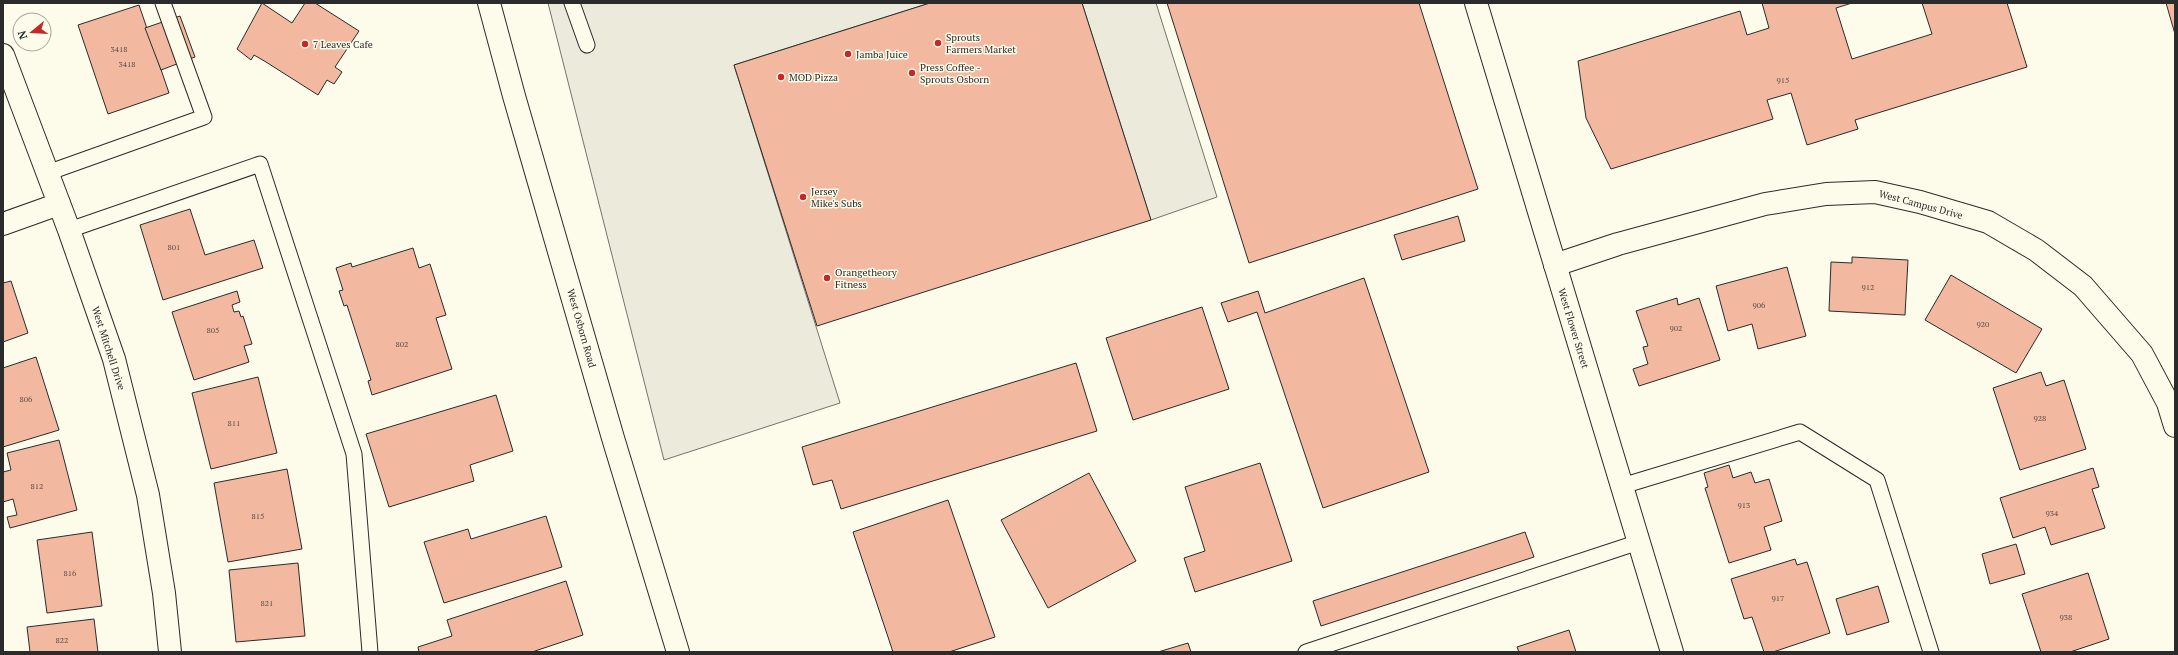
<svg xmlns="http://www.w3.org/2000/svg" width="2178" height="655" viewBox="0 0 2178 655" font-family="'PT Serif',serif">
  <style>
    .parking { fill: #eceadb; stroke: #74746e }
    .building { fill: #f2b8a0; stroke: #2b2b2b }
    .lines { fill: none; stroke-linecap: round; stroke-linejoin: round }
    .service-casing { stroke: #2b2b2b; stroke-width: 17 }
    .minor-casing { stroke: #2b2b2b; stroke-width: 24 }
    .tertiary-casing { stroke: #2b2b2b; stroke-width: 24 }
    .service { stroke: #fdfbea; stroke-width: 15 }
    .minor { stroke: #fdfbea; stroke-width: 22 }
    .tertiary { stroke: #fdfbea; stroke-width: 22 }
    .poi-dot { fill: #c62828; stroke: #fdfbea; stroke-width: 1.5 }
    .labels { text-anchor: middle; stroke-width: 3; stroke-linejoin: round; paint-order: stroke }
    .number-label { font-size: 8px; fill: #5d4e48 }
    .poi-label { font-size: 10px; fill: #2b2b2b; stroke: #fdfbea; text-anchor: start }
    .street-label { font-size: 10px; fill: #2b2b2b; stroke: #fdfbea }
  </style>
  <rect width="100%" height="100%" fill="#fdfbea"/>
  <g class="parking">
    <polygon points="548,3 930,3 734,65 840,403 664,460"/>
    <polygon points="1082,3 1156,3 1217,197 1151,220"/>
  </g>
  <g class="building">
    <polygon points="262,3 292,23 305,3 315,3 359,31 335,67 342,72 334,84 327,80 318,95 266,62 254,55 251,60 237,49"/>
    <polygon points="930,3 1082,3 1151,220 817,326 734,65"/>
    <polygon points="1167,3 1419,3 1478,189 1249,263"/>
    <polygon points="1762,3 1852,3 1836,8 1852,59 1932,34 1922,3 2007,3 2027,67 1855,120 1858,129 1807,145 1791,93 1767,100 1773,119 1611,169 1586,118 1578,61 1740,11 1747,35 1769,28"/>
    <polygon points="2166,3 2175,3 2175,34"/>
    <polygon points="139,5 169,93 108,114 78,25"/>
    <polygon points="180,16 195,57 161,70 145,28"/>
    <polygon points="190,209 205,255 254,240 263,268 163,300 140,225"/>
    <polygon points="1458,216 1465,241 1402,260 1394,235"/>
    <polygon points="413,248 419,268 430,264 446,315 436,318 452,369 372,395 368,381 371,380 347,305 344,306 339,291 343,290 336,268 351,263 352,267"/>
    <polygon points="1852,257 1908,260 1905,315 1829,311 1831,262 1852,263"/>
    <polygon points="1787,267 1806,336 1758,349 1752,324 1728,331 1716,286"/>
    <polygon points="1951,275 2042,329 2016,373 1925,320"/>
    <polygon points="1364,278 1429,472 1323,508 1257,312 1228,322 1221,303 1258,291 1265,313"/>
    <polygon points="11,281 28,333 3,342 3,283"/>
    <polygon points="237,291 240,302 232,305 234,312 239,311 241,317 243,316 252,344 244,346 249,362 194,380 172,312"/>
    <polygon points="1677,298 1678,305 1699,298 1720,360 1639,386 1633,369 1648,364 1643,347 1648,346 1636,311"/>
    <polygon points="1202,307 1229,389 1133,420 1106,338"/>
    <polygon points="36,357 59,430 3,447 3,368"/>
    <polygon points="1076,363 1097,431 841,509 832,480 813,485 802,447"/>
    <polygon points="2041,372 2046,386 2064,380 2086,449 2020,470 1993,388"/>
    <polygon points="258,377 277,453 211,469 192,393"/>
    <polygon points="496,395 513,451 470,465 474,481 389,507 366,434"/>
    <polygon points="59,440 77,510 10,528 7,517 17,515 13,499 3,502 3,472 11,470 7,453"/>
    <polygon points="1260,463 1292,561 1195,592 1184,558 1205,551 1185,487"/>
    <polygon points="1729,465 1733,478 1751,472 1755,483 1769,479 1782,521 1764,527 1771,550 1729,563 1705,488 1708,487 1704,473"/>
    <polygon points="2093,468 2099,487 2092,489 2105,528 2051,545 2045,527 2013,538 2000,498"/>
    <polygon points="287,469 302,549 228,562 214,483"/>
    <polygon points="1089,473 1136,561 1048,608 1001,520"/>
    <polygon points="948,500 995,637 949,652 893,652 853,532"/>
    <polygon points="546,516 562,567 444,603 424,542 468,529 471,539"/>
    <polygon points="92,532 102,606 47,613 37,540"/>
    <polygon points="1525,532 1534,557 1321,626 1313,601"/>
    <polygon points="2016,544 2025,574 1990,584 1982,554"/>
    <polygon points="1795,559 1797,565 1807,562 1830,633 1773,652 1764,652 1752,617 1744,619 1731,579"/>
    <polygon points="298,563 305,636 236,642 229,570"/>
    <polygon points="2088,573 2109,639 2070,652 2041,652 2022,594"/>
    <polygon points="566,581 583,635 532,652 419,652 418,647 452,636 447,620"/>
    <polygon points="1878,586 1889,622 1847,635 1836,599"/>
    <polygon points="94,619 98,652 30,652 27,627"/>
    <polygon points="1569,630 1576,652 1519,652 1517,647"/>
    <polygon points="1188,643 1191,652 1158,652"/>
  </g>
  <g class="lines">
    <defs>
      <g id="service">
        <polyline points="572,3 587,45"/>
        <polyline points="47,173 204,117 163,3"/>
        <polyline points="69,230 260,164 354,454 370,652"/>
        <polyline points="1622,486 1800,432 1877,480 1931,652"/>
        <polyline points="1306,652 1639,542"/>
      </g>
      <g id="minor">
        <polyline points="1476,3 1672,652"/>
        <polyline points="3,55 69,230 114,359 148,495 164,593 170,652"/>
        <polyline points="3,224 59,204"/>
        <polyline points="1555,265 1618,244 1765,204 1826,194 1875,192 1920,202 1988,222 2036,250 2083,286 2142,354 2168,403 2175,426"/>
      </g>
      <polyline id="tertiary" points="489,3 514,96 613,438 678,652"/>
    </defs>
    <use href="#service" class="service-casing"/>
    <use href="#minor" class="minor-casing"/>
    <use href="#tertiary" class="tertiary-casing"/>
    <use href="#service" class="service"/>
    <use href="#minor" class="minor"/>
    <use href="#tertiary" class="tertiary"/>
  </g>
  <g class="poi-dot">
    <circle cx="938" cy="43" r="4"/>
    <circle cx="305" cy="44" r="4"/>
    <circle cx="848" cy="54" r="4"/>
    <circle cx="912" cy="73" r="4"/>
    <circle cx="781" cy="77" r="4"/>
    <circle cx="803" cy="197" r="4"/>
    <circle cx="827" cy="278" r="4"/>
  </g>
  <g class="labels">
    <g class="number-label">
      <text x="119" y="52">3418</text>
      <text x="127" y="67">3418</text>
      <text x="1783" y="83">915</text>
      <text x="174" y="250">801</text>
      <text x="1868" y="290">912</text>
      <text x="1759" y="308">906</text>
      <text x="1983" y="327">920</text>
      <text x="1676" y="331">902</text>
      <text x="213" y="333">805</text>
      <text x="402" y="347">802</text>
      <text x="26" y="402">806</text>
      <text x="2040" y="421">928</text>
      <text x="234" y="426">811</text>
      <text x="37" y="489">812</text>
      <text x="1744" y="508">913</text>
      <text x="2052" y="516">934</text>
      <text x="258" y="519">815</text>
      <text x="70" y="576">816</text>
      <text x="1778" y="601">917</text>
      <text x="267" y="606">821</text>
      <text x="2066" y="620">938</text>
      <text x="62" y="643">822</text>
    </g>
    <g class="poi-label">
      <text x="946" y="41">Sprouts<tspan x="946" dy="12">Farmers Market</tspan></text>
      <text x="313" y="48">7 Leaves Cafe</text>
      <text x="856" y="58">Jamba Juice</text>
      <text x="920" y="71">Press Coffee -<tspan x="920" dy="12">Sprouts Osborn</tspan></text>
      <text x="789" y="81">MOD Pizza</text>
      <text x="811" y="195">Jersey<tspan x="811" dy="12">Mike's Subs</tspan></text>
      <text x="835" y="276">Orangetheory<tspan x="835" dy="12">Fitness</tspan></text>
    </g>
    <g class="street-label">
      <text transform="translate(1921 204) rotate(15)" y="4">West Campus Drive</text>
      <text transform="translate(582 328) rotate(74)" y="4">West Osborn Road</text>
      <text transform="translate(1574 328) rotate(73)" y="4">West Flower Street</text>
      <text transform="translate(109 348) rotate(72)" y="4">West Mitchell Drive</text>
    </g>
  </g>
  <rect width="2178" height="655" fill="none" stroke="#2b2b2b" stroke-width="8"/>
  <g transform="translate(32 32) rotate(252)"><circle r="19" fill="#fdfbea" stroke="#a9a89e"/>
  <path d="M0-3L7 15L0 10L-7 15Z" fill="#c62828"/>
  <text y="-6" font-size="11" font-weight="bold" text-anchor="middle" fill="#2b2b2b">N</text>
  </g>
</svg>
